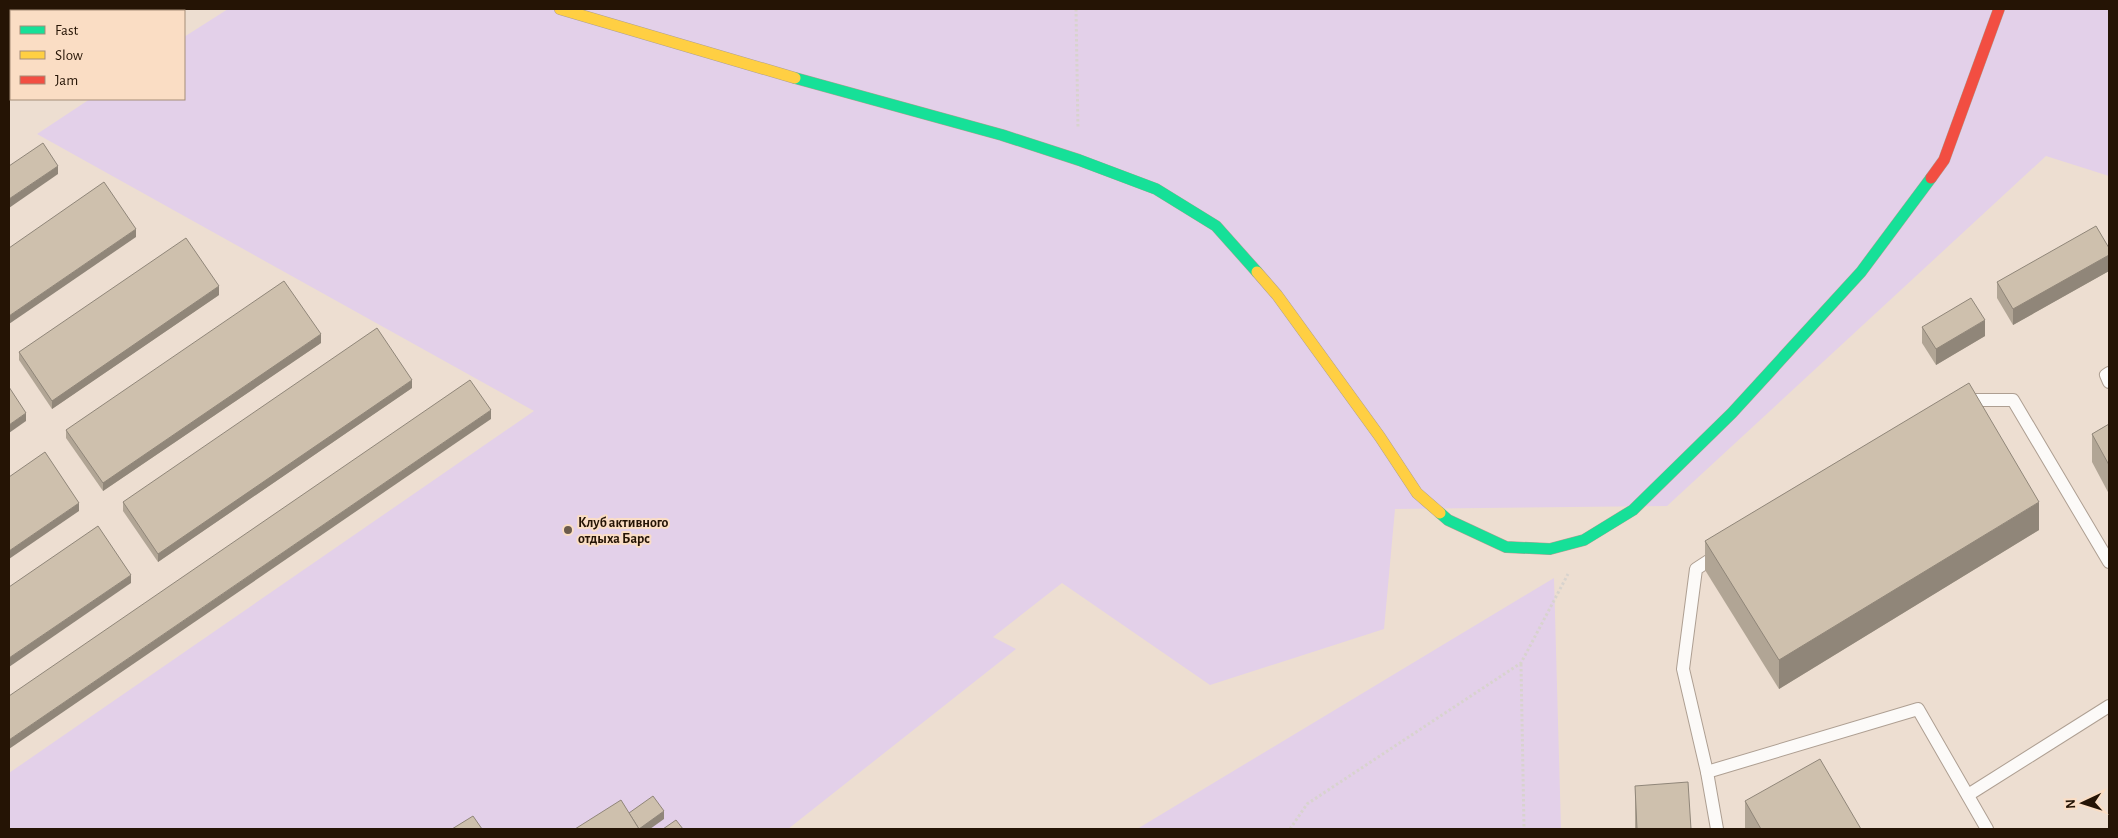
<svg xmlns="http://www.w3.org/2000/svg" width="2118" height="838" viewBox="0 0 2118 838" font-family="'Alegreya Sans',sans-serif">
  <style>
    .green { fill: #e3d0e9 }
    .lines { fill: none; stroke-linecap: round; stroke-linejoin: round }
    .lane-casing { stroke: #ae9f92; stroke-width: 14 }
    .fast-casing { stroke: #ae9f92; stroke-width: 12 }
    .slow-casing { stroke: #ae9f92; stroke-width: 12 }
    .jam-casing { stroke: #ae9f92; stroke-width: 12 }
    .path { stroke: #d8d3ce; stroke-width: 3; stroke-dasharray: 2.5 2.5; stroke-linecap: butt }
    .lane { stroke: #fcfaf8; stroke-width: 12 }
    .fast { stroke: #16e098; stroke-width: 11 }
    .slow { stroke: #ffcf43; stroke-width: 11 }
    .jam { stroke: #f24e42; stroke-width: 11 }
    .wall { fill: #b1a595 }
    .shaded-wall { fill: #908679 }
    .building { fill: #cec0ad; stroke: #908679 }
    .poi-dot { fill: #6b5b4c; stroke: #faddc4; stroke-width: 2 }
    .labels { text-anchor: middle; stroke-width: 4; stroke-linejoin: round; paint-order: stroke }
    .poi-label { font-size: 14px; font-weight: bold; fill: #251405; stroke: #faddc4; text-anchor: start }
  </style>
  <rect width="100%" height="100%" fill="#edded1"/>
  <g class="green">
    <polygon points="228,9 2109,9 2109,176 2046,156 1667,506 1395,509 1384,629 1210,685 1062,583 993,637 1016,649 788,829 9,829 9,773 534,411 37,134 90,99 184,99 184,37"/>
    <polygon points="1554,578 1561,829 1137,829"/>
  </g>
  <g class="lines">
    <defs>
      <g id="lane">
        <polyline points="2109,373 2106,375 2109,382"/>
        <polyline points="1964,400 2013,400 2109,562"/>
        <polyline points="1707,772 1918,709 1987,829"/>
        <polyline points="1968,795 2109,706"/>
        <polyline points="1717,829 1707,772 1683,669 1696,569 1719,554"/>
      </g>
      <g id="fast">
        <polyline points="795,78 1002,135 1079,160 1156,189 1216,226 1257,272"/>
        <polyline points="1440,513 1448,520 1506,547 1550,549 1584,540 1633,510 1732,413 1861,272 1931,178"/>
      </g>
      <g id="slow">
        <polyline points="560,9 795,78"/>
        <polyline points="1257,272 1277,295 1380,437 1417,493 1440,513"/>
      </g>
      <polyline id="jam" points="1931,178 1944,160 1999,9"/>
    </defs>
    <use href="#lane" class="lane-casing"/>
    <use href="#fast" class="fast-casing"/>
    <use href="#slow" class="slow-casing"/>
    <use href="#jam" class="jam-casing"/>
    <g class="path">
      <polyline points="1076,9 1078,129"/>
      <polyline points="1521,664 1524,829"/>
      <polyline points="1290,829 1307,804 1521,663 1568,574"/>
    </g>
    <use href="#lane" class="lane"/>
    <use href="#fast" class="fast"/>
    <use href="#slow" class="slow"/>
    <use href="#jam" class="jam"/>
  </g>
  <g class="wall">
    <polygon points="2109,248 2109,271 2013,325 1997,298 1997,282"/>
    <polygon points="219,295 52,409 19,360 19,352"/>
    <polygon points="1922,327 1985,336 1936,365 1922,343"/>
    <polygon points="321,343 103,491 66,438 66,430"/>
    <polygon points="412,388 158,562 123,511 123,502"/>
    <polygon points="2109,424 2109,494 2092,462 2092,434"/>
    <polygon points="2039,530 1779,689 1705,570 1705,541"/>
    <polygon points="1635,786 1691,829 1635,829"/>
    <polygon points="1745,801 1861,829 1745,829"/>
  </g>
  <g class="shaded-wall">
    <polygon points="58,166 58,174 9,208 9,199"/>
    <polygon points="136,229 136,237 9,324 9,316"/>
    <polygon points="2109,255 2109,271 2013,325 2013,309"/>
    <polygon points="219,286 219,295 52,409 52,401"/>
    <polygon points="1985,320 1985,336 1936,365 1936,349"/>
    <polygon points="321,334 321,343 103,491 103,483"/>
    <polygon points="412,380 412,388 158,562 158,554"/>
    <polygon points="491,410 491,419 9,749 9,740"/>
    <polygon points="26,413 26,421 9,433 9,425"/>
    <polygon points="2039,502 2039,530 1779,689 1779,660"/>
    <polygon points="79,503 79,511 9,559 9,551"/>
    <polygon points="131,575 131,583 9,667 9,658"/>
    <polygon points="664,811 664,819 650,829 638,829"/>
  </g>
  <g class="building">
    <polygon points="43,143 58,166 9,199 9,166"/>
    <polygon points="104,182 136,229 9,316 9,248"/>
    <polygon points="2096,226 2109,248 2109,255 2013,309 1997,282"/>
    <polygon points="186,238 219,286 52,401 19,352"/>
    <polygon points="284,281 321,334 103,483 66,430"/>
    <polygon points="1971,298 1985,320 1936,349 1922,327"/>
    <polygon points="377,328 412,380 158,554 123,502"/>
    <polygon points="470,380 491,410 9,740 9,696"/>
    <polygon points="1969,383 2039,502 1779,660 1705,541"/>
    <polygon points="9,387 26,413 9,425"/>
    <polygon points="2109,424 2109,465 2092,434"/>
    <polygon points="45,452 79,503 9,551 9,477"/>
    <polygon points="98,526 131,575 9,658 9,587"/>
    <polygon points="1820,759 1861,829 1761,829 1745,801"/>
    <polygon points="1688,782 1691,829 1637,829 1635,786"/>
    <polygon points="653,796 664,811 639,829 629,813"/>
    <polygon points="621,800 639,829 575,829"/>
    <polygon points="473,816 482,829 452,829"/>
    <polygon points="676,820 683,829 663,829"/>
  </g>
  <circle class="poi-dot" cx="568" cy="530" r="5"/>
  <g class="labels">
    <g class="poi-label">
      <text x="578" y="527">Клуб активного<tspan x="578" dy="16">отдыха Барс</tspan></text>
    </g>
  </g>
  <rect width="2118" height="838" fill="none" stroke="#251405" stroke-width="20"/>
  <rect x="10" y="10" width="175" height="90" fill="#faddc4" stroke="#a58d78"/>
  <rect x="20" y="26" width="25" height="8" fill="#16e098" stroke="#a58d78"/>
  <text x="55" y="35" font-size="15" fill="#251405">Fast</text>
  <rect x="20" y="51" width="25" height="8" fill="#ffcf43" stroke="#a58d78"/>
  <text x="55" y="60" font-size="15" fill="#251405">Slow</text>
  <rect x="20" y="76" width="25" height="8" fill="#f24e42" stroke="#a58d78"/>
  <text x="55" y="85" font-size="15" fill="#251405">Jam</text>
  <g transform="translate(2083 803) rotate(266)" stroke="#faddc4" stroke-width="4" paint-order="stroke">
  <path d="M0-4L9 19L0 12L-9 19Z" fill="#251405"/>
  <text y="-8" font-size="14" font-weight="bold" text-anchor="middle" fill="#251405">N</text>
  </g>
</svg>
